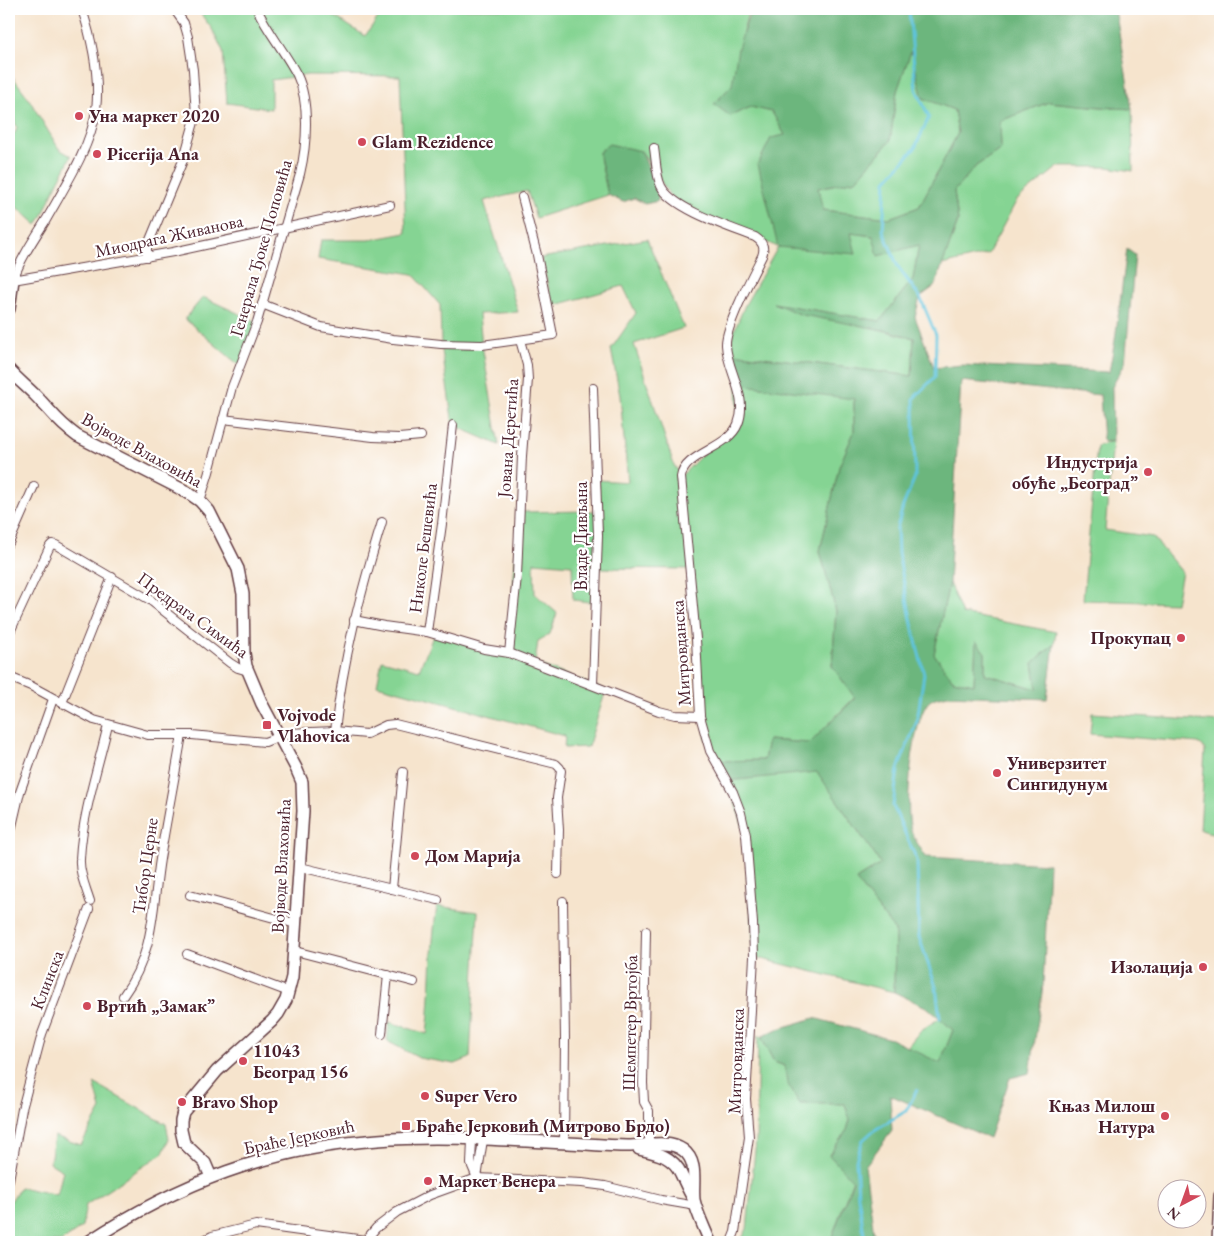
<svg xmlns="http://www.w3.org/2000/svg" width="1229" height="1251" viewBox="0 0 1229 1251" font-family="'EB Garamond',serif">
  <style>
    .green { fill: #85d493; stroke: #687a5f }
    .forest { fill: #6cb67d; stroke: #5b6a54; fill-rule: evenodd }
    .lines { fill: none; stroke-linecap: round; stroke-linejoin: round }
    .stream { stroke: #5fc4dd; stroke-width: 3 }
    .street-casing { stroke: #643d43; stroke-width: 10 }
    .secondary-casing { stroke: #643d43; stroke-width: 14 }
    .street { stroke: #fff; stroke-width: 8 }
    .secondary { stroke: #fff; stroke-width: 11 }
    .poi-dot { fill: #d1495b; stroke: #fff; stroke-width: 2 }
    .labels { text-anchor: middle; stroke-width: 4.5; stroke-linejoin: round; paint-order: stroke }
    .poi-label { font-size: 18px; font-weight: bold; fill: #4a1f2b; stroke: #fff; text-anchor: start }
    .street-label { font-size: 18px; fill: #4a1f2b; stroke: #fff }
  </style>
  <rect width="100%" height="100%" fill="#fff"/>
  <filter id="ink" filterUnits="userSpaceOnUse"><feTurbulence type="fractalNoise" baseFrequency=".02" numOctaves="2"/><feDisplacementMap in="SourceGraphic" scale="10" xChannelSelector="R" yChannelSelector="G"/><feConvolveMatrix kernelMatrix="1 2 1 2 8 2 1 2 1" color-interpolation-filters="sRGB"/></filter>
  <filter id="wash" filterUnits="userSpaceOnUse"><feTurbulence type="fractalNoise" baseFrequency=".0096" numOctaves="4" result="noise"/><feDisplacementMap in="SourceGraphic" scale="20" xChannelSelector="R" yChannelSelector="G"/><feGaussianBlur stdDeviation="1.12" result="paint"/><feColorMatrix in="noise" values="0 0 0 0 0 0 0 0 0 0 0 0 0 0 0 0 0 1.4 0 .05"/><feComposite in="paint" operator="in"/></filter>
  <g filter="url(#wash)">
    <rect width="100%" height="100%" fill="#f6e4cd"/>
    <g class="green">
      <path d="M 197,9 L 323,9 L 365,36 L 384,9 L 749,9 C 739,45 732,79 730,116 L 751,107 L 772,112 L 785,135 L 758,165 L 855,254 L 850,233 L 873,236 L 919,244 L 913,279 L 880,321 L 777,304 L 914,338 L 912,376 L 732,353 L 732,336 L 745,305 L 778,247 L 689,210 L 671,197 L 641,151 L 599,153 L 608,195 L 536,218 L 527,191 L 484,201 L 518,312 L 479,314 L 482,345 L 499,445 L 453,425 L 441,344 L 440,305 L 413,274 L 318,259 L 321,240 L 369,240 L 406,233 L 400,76 L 308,75 L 271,80 L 271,109 L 227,103 L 223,51 L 212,29 Z"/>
      <polygon points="911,50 923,98 954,110 958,133 919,207 889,218 823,210 818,188 856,180 890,141 897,91"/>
      <path d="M 12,76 L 27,96 L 59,149 L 71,156 C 66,168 60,177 55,188 C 48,201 45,213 37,225 L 9,200 L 9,137 L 15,133 L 17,128 C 11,110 6,95 12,76 Z"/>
      <polygon points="1049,102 1101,107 1132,109 1133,171 1107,167 1058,167 1017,200 988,254 942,265 958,222 954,191 976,166 1001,149 1000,121"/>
      <polygon points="647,239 684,328 634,344 674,465 681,476 704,453 738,423 737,384 854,398 854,432 839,467 820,551 836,611 832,666 855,697 810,743 768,740 764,760 715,761 706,739 689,569 598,568 597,603 573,600 572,565 534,562 535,594 557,613 550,634 538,641 535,663 606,690 588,747 564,748 565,736 377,685 382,660 419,670 434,634 509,653 518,512 598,511 597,480 628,482 620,396 611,349 636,313 623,286 553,306 541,258"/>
      <polygon points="203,297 257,322 240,366 185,319"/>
      <polygon points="1113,441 1105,530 1153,537 1182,572 1176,603 1083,600 1097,446"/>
      <polygon points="949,583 962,614 1056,632 1054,644 1033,663 1037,689 985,674 985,653 976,642 974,684 953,680 934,654"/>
      <polygon points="1092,713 1220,722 1220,835 1200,830 1205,751 1203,746 1198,743 1090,734"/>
      <polygon points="817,771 881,864 856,880 895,931 894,992 754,957 746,835 727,781"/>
      <path d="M 437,906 L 478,912 L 470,1058 L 455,1064 L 419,1058 L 387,1041 L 389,1022 L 427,1034 C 432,991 430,949 437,906 Z"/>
      <polygon points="940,1018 953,1030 942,1058 939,1073 899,1052 907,1047 921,1030"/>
      <polygon points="758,1036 761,1037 774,1062 785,1066 787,1083 845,1104 850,1120 847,1130 829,1155 853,1179 830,1242 740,1242 747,1229 756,1140"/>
      <polygon points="94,1083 166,1124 169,1139 163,1153 86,1205 82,1227 61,1242 9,1242 9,1204 20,1187 57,1195 63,1171 50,1163 54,1136 81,1145 101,1109"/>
    </g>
    <g class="forest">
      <path d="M 751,9 L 1115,9 L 1132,109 L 1101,107 L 1049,102 L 1000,121 L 1001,149 L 976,166 L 954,191 L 958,221 L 935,286 L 920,297 L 915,317 L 934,368 L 961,365 L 1109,372 L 1115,340 L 1127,249 L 1135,255 L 1125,363 L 1112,387 L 1113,441 L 1103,442 L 1100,395 L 961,381 L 949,583 L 934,654 L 953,680 L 974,684 L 976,641 L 985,653 L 985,674 L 1037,689 L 1033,663 L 1054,644 L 1047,699 L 948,695 C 940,697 932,697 927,704 C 913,723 904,807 911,830 C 914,839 921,849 926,857 L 1049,864 L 1043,986 L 1030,1073 L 1010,1078 L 989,1138 L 890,1095 L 892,1131 L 865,1166 L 875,1242 L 830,1242 L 853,1181 L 829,1155 L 847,1130 L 850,1120 L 845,1104 L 800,1104 L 787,1083 L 785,1066 L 774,1062 L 761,1037 L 775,1030 L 814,1018 L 891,1039 L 940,1063 L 953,1030 L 928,1008 L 894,992 L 895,931 L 856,880 L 881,864 L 817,772 L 727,781 L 715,761 L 764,760 L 768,740 L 810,743 L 855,698 L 832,666 L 836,611 L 820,551 L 839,467 L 854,432 L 854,399 L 737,384 L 732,353 L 912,376 L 914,338 L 889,331 L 802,315 L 773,303 L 880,321 L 913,279 L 919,245 L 878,256 L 873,236 L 851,233 L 856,254 L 778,247 L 758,164 L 771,138 L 785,135 L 772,112 L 751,107 L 730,116 L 714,104 L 732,85 L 738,48 ZM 911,51 L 923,98 L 954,110 L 958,133 L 919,207 L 889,218 L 823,210 L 818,188 L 856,180 L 890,141 L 897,91 Z"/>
      <polygon points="609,144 641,151 658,189 658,201 645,204 634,198 623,202 608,195 599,152"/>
    </g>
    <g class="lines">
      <g class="stream">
        <polyline points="909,9 916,89 929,117 915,148 886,181 883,230 898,267 920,297 936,335 935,377 914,398 915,477 903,506 897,528 898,553 913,629 924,674 917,721 898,769 893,806 917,860 919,937 936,987 940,1018"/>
        <polyline points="861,1242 864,1234 858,1196 856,1160 863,1140 873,1131 906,1111 917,1090"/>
      </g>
    </g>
  </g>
  <g filter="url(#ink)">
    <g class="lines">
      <defs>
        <g id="street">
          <path d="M 82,9 C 92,40 100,77 96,110 C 91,147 64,188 46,220 C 34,239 21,258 13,280 L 173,252 L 390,205"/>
          <path d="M 654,148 C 656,160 656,176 661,186 C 672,209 732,228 755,237 C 763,242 765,248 762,256 C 753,274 725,327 726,345 C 727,371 749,397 738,424 C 728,449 684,453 681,477 L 696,639 L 700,716 L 710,751 L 733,792 L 741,813 L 746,835 L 753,923 L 754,957 L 746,1099 L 749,1137 L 735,1232 L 731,1242"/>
          <polyline points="147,257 147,247 184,158 196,115 193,70 188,37 184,23 174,9"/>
          <polyline points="262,304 321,327 393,339 441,344 482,345 553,335 537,255 522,197"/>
          <polyline points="593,388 598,535 593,685"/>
          <polyline points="223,419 373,437 399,438 421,436"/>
          <path d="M 200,501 L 209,472 L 232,387 L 257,322 L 300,174 C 307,145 310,102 297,75 C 285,52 268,32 257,9"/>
          <polyline points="9,543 34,486"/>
          <polyline points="354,620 384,626 427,632 484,649 509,653 659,711 675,715 700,716"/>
          <polyline points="427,632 442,524 453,425"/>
          <polyline points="9,634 50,546 52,544 56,545 150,600 230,663 238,668 248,671"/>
          <polyline points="509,653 517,576 522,456 528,379 527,365 520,340"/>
          <polyline points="9,677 31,686 94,720 148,735 192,735 265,742 287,733 335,731 367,734 386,725 395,724 556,764 560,768 561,771 557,798 559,830 558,874"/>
          <polyline points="62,703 112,577"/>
          <path d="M 335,731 C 343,659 361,591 382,522"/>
          <polyline points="9,839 20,792 53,699"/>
          <polyline points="300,867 438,900"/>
          <polyline points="392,889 403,772"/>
          <polyline points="190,895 296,924"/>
          <path d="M 90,901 C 86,888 79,873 80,859 C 82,816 98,767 108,725"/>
          <polyline points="563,901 565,1039 564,1143"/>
          <polyline points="646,931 643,1083 644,1102 649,1111 649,1144"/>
          <polyline points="295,951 414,982"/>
          <polyline points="187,954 289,992"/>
          <path d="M 123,996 C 155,952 152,910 160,859 C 167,817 175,776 182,735"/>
          <polyline points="382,1034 388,975"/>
          <polyline points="472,1140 471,1164 477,1178"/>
          <polyline points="477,1178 483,1140"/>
          <polyline points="9,1180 22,1109 42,1034 89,909"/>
          <polyline points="200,1242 212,1236 256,1225 365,1240"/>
          <polyline points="364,1242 376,1228 397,1212 430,1195 477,1178 582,1183 605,1186 661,1200 696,1206"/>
        </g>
        <g id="secondary">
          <polyline points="9,280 13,280 9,309"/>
          <path d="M 9,370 C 17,379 26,386 35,395 C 51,411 57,422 77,436 L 187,492 L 200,501 L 209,511 L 238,569 L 243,594 L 244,653 L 246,666 L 262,704 L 296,768 L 302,782 L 303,811 L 292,977 L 286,1000 L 278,1014 L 272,1021 L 217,1071 L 183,1112 L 181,1120 L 181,1130 L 184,1143 L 205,1163 L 211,1177"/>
          <path d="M 639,1149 C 657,1153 673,1156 681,1174 C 685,1182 688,1190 693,1198"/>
          <path d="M 88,1242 C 179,1183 269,1148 378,1140 C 447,1135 517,1141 586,1144 C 600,1145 614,1146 628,1146 C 645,1146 668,1139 683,1150 C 699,1162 692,1183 694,1200 C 697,1214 705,1229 710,1242"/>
          <polyline points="1218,1242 1220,1196"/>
        </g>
      </defs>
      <use href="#street" class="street-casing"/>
      <use href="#secondary" class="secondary-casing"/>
      <use href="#street" class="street"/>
      <use href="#secondary" class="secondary"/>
    </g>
  </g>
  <g class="poi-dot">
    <circle cx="79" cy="116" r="5"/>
    <circle cx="362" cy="142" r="5"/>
    <circle cx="97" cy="154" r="5"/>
    <circle cx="1148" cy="472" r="5"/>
    <circle cx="1181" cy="638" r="5"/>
    <rect x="262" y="720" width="10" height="10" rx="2.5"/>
    <circle cx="997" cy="773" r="5"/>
    <circle cx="415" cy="856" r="5"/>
    <circle cx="1203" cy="967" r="5"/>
    <circle cx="87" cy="1006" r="5"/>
    <circle cx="243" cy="1061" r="5"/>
    <circle cx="425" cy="1096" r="5"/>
    <circle cx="182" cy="1102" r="5"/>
    <circle cx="1165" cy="1116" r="5"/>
    <rect x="401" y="1121" width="10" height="10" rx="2.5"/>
    <circle cx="428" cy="1181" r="5"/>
  </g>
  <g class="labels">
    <g class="poi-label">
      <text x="89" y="122">Уна маркет 2020</text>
      <text x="372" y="148">Glam Rezidence</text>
      <text x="107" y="160">Picerija Ana</text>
      <text x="1138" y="468" text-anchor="end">Индустрија<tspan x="1138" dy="21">обуће „Београд”</tspan></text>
      <text x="1171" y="644" text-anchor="end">Прокупац</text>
      <text x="277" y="721">Vojvode<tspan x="277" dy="21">Vlahovica</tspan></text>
      <text x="1007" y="769">Универзитет<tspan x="1007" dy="21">Сингидунум</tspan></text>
      <text x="425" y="862">Дом Марија</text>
      <text x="1193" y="973" text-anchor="end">Изолација</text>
      <text x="97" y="1012">Вртић „Замак”</text>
      <text x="253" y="1057">11043<tspan x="253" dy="21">Београд 156</tspan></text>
      <text x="435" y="1102">Super Vero</text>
      <text x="192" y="1108">Bravo Shop</text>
      <text x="1155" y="1112" text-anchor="end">Књаз Милош<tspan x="1155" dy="21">Натура</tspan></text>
      <text x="416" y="1132">Браће Јерковић (Митрово Брдо)</text>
      <text x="438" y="1187">Маркет Венера</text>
    </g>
    <g class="street-label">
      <text transform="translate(169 236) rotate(-12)" y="6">Миодрага Живанова</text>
      <text transform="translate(261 248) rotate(-74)" y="6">Генерала Ђоке Поповића</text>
      <text transform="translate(508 438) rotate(-86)" y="6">Јована Деретића</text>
      <text transform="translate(142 450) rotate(29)" y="6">Војводе Влаховића</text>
      <text transform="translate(581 536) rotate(-90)" y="6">Владе Дивљана</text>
      <text transform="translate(423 548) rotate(-83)" y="6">Николе Бешевића</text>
      <text transform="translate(193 615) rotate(36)" y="6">Предрага Симића</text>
      <text transform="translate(681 653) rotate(-94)" y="6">Митровданска</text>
      <text transform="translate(145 866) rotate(-82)" y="6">Тибор Церне</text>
      <text transform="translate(281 866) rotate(-87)" y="6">Војводе Влаховића</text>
      <text transform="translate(47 980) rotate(-69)" y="6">Клинска</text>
      <text transform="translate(630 1023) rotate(-89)" y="6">Шемпетер Вртојба</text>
      <text transform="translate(736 1061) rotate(-88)" y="6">Митровданска</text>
      <text transform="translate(299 1137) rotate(-12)" y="6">Браће Јерковић</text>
    </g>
  </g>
  <rect width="1229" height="1251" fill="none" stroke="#fff" stroke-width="30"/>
  <g transform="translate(1182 1204) rotate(221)"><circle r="24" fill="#ffffff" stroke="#b7a5aa"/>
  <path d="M0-4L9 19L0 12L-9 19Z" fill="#d1495b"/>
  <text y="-8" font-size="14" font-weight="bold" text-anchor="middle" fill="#4a1f2b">N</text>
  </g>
</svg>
